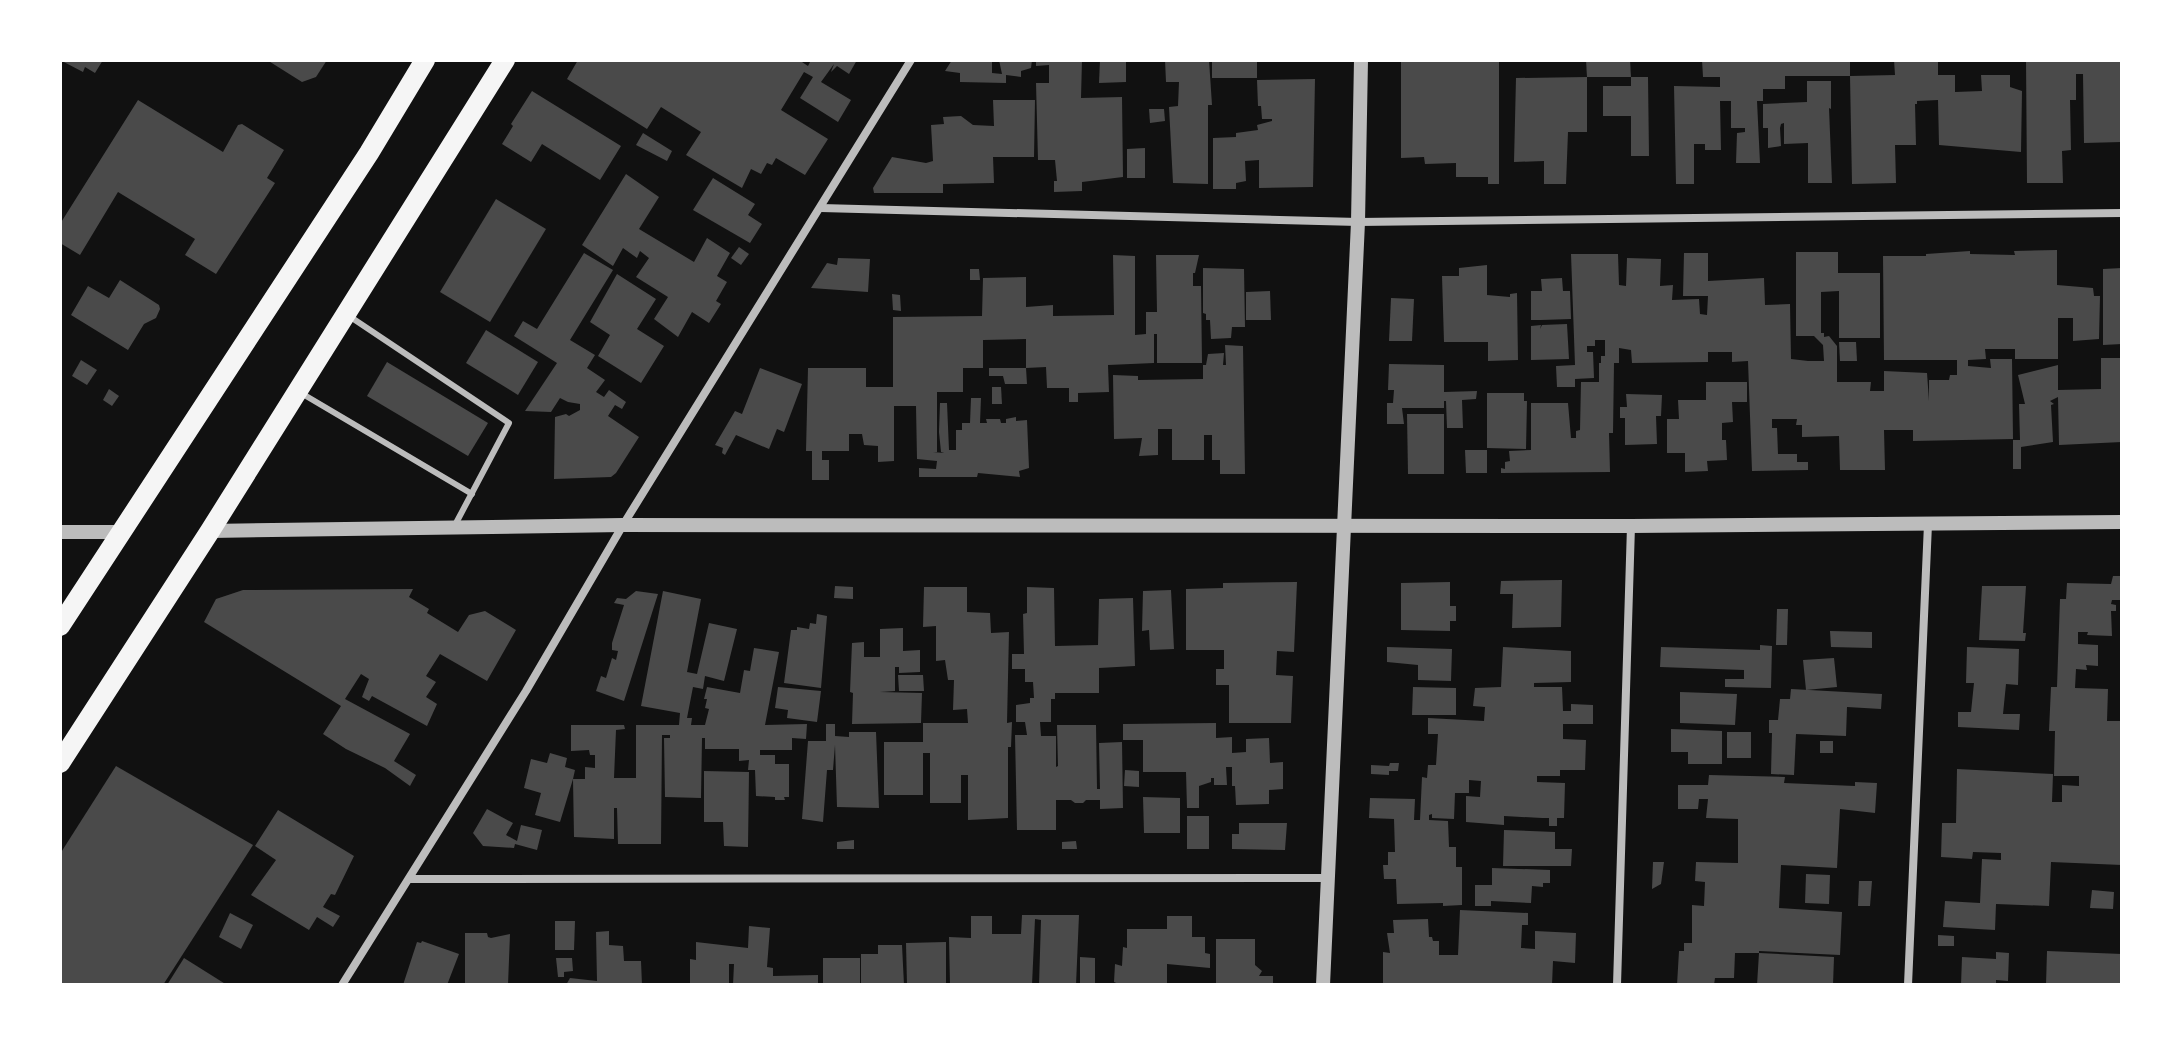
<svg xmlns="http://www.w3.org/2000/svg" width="2182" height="1045" viewBox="0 0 2182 1045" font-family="'DejaVu Sans',sans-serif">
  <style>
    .building { fill: #4a4a4a }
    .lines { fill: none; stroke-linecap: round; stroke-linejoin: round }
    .service { stroke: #bcbcbc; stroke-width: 6 }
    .minor { stroke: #bcbcbc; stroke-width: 8 }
    .tertiary { stroke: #bcbcbc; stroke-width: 14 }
    .primary { stroke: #f5f5f5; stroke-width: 20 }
  </style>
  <rect width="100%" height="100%" fill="#111"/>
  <g class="building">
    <polygon points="60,60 103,60 95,73 85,67 83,72"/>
    <polygon points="267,60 327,60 316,77 302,82"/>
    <polygon points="578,60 799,60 808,66 811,60 857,60 849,74 837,66 831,72 834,64 821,82 851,100 838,122 800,98 813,77 804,72 781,110 828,139 805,175 776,158 772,165 767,163 761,174 751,169 742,188 686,155 701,132 661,107 647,129 567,79"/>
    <polygon points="952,60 992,60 992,73 1002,74 999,60 1032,60 1031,68 1021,71 1021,77 1006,75 1006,83 960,82 960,73 945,71"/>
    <polygon points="1036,60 1082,60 1081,98 1122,97 1123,177 1082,182 1082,191 1054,192 1054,181 1057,181 1055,160 1038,160 1036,83 1049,83 1049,65 1036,66"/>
    <polygon points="1100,60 1126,60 1126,82 1099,83"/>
    <polygon points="1165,60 1209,60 1212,105 1208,105 1208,184 1173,183 1169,107 1178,106 1179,82 1166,82"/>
    <rect x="1212" y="60" width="45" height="18"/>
    <polygon points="1401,60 1499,60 1499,184 1488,184 1488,177 1456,177 1456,163 1425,164 1424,157 1401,158"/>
    <polygon points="1586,60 1630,60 1631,77 1587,77"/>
    <polygon points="1702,60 1850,60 1850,76 1785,76 1785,89 1763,89 1763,101 1757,101 1760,163 1736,163 1737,133 1745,132 1745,128 1731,128 1731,101 1720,101 1721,150 1705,150 1705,144 1694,144 1694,184 1676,184 1674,86 1720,87 1720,77 1703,77"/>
    <polygon points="1894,60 1938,60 1938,75 1955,75 1955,92 1982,91 1981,75 2010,75 2010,87 2022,91 2021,152 1939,145 1938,100 1917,101 1917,104 1915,104 1916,145 1895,145 1896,183 1852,184 1850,76 1895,75"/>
    <polygon points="2026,60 2122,60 2122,142 2084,143 2083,74 2076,74 2076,100 2070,100 2071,150 2062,151 2063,183 2027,183"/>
    <polygon points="1587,77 1587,132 1568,132 1566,184 1544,184 1544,161 1514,162 1516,78"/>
    <polygon points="1631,77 1648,77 1649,156 1631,156 1631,116 1603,116 1603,86 1631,86"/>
    <polygon points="1315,79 1313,187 1259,188 1259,160 1245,161 1246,181 1236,183 1236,189 1213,189 1213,138 1236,137 1236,133 1258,130 1257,125 1272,121 1272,119 1262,119 1261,106 1258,106 1257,80"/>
    <polygon points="1807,81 1831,81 1831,109 1829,108 1832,183 1808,183 1808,143 1784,144 1784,123 1781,124 1780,128 1781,146 1768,148 1768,128 1763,128 1763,104 1807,102"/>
    <polygon points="532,91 621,146 600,180 542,144 531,162 502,144 513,126 511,124"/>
    <polygon points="138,100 223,152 238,125 242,124 284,150 267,178 275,183 216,274 185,255 195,239 118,192 80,255 60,243 60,224"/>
    <polygon points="993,100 1035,100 1034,157 993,157 994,183 943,184 943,193 874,193 873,188 892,157 926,163 933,161 931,125 944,124 943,117 961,116 973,125 994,126"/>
    <polygon points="1149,109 1164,109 1165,121 1150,123"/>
    <polygon points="643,133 672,151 667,161 636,145"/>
    <polygon points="1145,148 1145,178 1127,178 1127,149"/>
    <polygon points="626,174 659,197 639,229 694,262 707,238 730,253 717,276 727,282 716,301 721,304 709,323 692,312 678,337 654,319 668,297 636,277 649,258 640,251 637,258 623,248 613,266 582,245"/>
    <polygon points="713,178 755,204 748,215 762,224 750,243 693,210"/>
    <polygon points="496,199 546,229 490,322 440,292"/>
    <polygon points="739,247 749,254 741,265 731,258"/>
    <polygon points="2057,250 2057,285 2093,288 2094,296 2100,296 2099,339 2073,341 2073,318 2058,318 2058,359 2015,359 2015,349 1985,349 1986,359 1968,360 1968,366 1991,368 1990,359 2012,359 2013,439 1913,441 1913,430 1884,430 1885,470 1840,470 1839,436 1802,437 1802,425 1796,425 1797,419 1772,419 1772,428 1777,428 1778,454 1797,454 1797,462 1808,462 1808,470 1752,471 1748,361 1732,362 1732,352 1708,352 1708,362 1632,363 1631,350 1619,348 1619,363 1614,363 1613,433 1609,433 1610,472 1501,473 1501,468 1505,469 1505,462 1510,461 1509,451 1531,450 1531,403 1568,403 1571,438 1576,438 1576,431 1580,430 1581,382 1599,382 1599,363 1601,363 1601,356 1605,356 1605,340 1595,340 1595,346 1587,346 1587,352 1593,352 1594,378 1575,379 1575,387 1557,387 1556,366 1575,365 1571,254 1618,254 1619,285 1626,286 1627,258 1661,259 1660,286 1673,285 1672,300 1699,299 1700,314 1707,315 1708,296 1683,296 1684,253 1708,253 1708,281 1764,278 1765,305 1790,304 1791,359 1808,361 1824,361 1823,345 1814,336 1796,336 1796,252 1838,252 1838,273 1880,273 1880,338 1839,338 1839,291 1821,292 1821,333 1824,333 1824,337 1829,336 1837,346 1837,382 1871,382 1870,391 1884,391 1884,371 1927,373 1929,401 1929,380 1949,380 1950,375 1957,375 1957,360 1884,360 1883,256 1926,256 1926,254 1970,251 1970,254 2015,255 2014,251"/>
    <polygon points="584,253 613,270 570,340 595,355 587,368 605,380 596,392 604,397 609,390 626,402 622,409 615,405 608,416 639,437 616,473 611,477 554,479 555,417 566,414 569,416 580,410 580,404 568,402 560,398 551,412 525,411 557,363 514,336 523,321 537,329"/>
    <polygon points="1113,255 1135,256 1135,335 1146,334 1146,312 1157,312 1156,255 1199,255 1195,273 1193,273 1193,286 1201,286 1202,363 1157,363 1157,334 1154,334 1154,363 1108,365 1109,392 1078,393 1078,402 1069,402 1069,388 1047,388 1046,367 1026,368 1026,339 983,340 983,368 963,368 963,392 937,392 937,452 933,452 944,453 941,452 939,432 940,403 947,403 949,450 956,450 956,430 962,430 962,423 970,423 971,398 981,398 980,423 987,423 986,419 1000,419 1001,423 1006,423 1006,419 1016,417 1016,421 1027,420 1029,468 1019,471 1020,477 978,473 977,477 919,477 919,468 936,469 937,461 917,459 916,406 894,406 894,461 878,462 878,446 864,445 862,434 849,434 849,451 822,451 822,460 829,460 829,480 812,480 812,451 806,451 808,368 866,368 866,387 893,387 893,317 982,316 983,278 1026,277 1026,307 1053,305 1053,316 1114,315"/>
    <polygon points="838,258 870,259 868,292 811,288 827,263 837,265"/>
    <polygon points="1487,265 1487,295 1510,297 1510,294 1517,293 1518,360 1488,361 1488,342 1444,342 1442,276 1459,276 1459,268"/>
    <polygon points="1203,268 1244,269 1245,327 1232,327 1231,338 1211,339 1210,320 1206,320 1206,314 1203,313"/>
    <polygon points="2122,268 2122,344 2103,345 2103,269"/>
    <polygon points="970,269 979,269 980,280 970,280"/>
    <polygon points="617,274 656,299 637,329 664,346 641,383 598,356 610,335 590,322"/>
    <polygon points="1562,278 1563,291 1570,291 1571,319 1541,320 1541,317 1541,320 1531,320 1531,291 1542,291 1541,279"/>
    <polygon points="120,280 159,305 160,309 156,318 144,324 128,350 71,315 88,286 109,298"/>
    <polygon points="1270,291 1271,320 1246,320 1246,292"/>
    <polygon points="892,294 900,295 901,311 893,310"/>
    <polygon points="1391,298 1414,299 1412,341 1389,341"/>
    <polygon points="1567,324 1569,359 1531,360 1531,326 1541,325 1540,329 1542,325"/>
    <polygon points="486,330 538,362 518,395 466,363"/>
    <polygon points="1839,342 1856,342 1857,361 1840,361"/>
    <polygon points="1225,345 1243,346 1245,474 1220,474 1220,460 1212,460 1212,435 1204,435 1204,460 1172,460 1172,429 1158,429 1158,455 1139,456 1142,438 1114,439 1113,375 1138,376 1138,380 1203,379 1203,365 1206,365 1208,354 1224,353 1223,365 1226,365"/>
    <polygon points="2101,358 2122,358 2122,442 2059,445 2058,397 2050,401 2054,404 2051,405 2053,442 2021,447 2021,469 2013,469 2013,440 2020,440 2019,404 2025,404 2018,375 2058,365 2058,390 2101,389"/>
    <polygon points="81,360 97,370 87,385 72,376"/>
    <polygon points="387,362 488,423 468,456 367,396"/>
    <polygon points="1389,364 1444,365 1444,392 1477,391 1476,399 1462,400 1463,428 1447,428 1446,401 1444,401 1444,408 1402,408 1404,424 1387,424 1387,403 1393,403 1394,390 1388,390"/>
    <polygon points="760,368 802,384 784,432 777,429 769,449 736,435 725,455 722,453 723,448 715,445 735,411 742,414"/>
    <polygon points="989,368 1026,368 1027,384 1005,384 1003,376 989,376"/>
    <polygon points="1706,382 1747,382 1747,402 1732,402 1733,422 1722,423 1722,440 1726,440 1727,460 1707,461 1708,471 1685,472 1685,453 1667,453 1667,419 1679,419 1678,400 1706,400"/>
    <polygon points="992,387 1001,387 1002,404 992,404"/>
    <polygon points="109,389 119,396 112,406 103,400"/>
    <polygon points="1487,393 1524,393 1524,401 1527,401 1526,449 1487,448"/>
    <polygon points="1626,394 1662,395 1661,416 1656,416 1657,444 1625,445 1625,418 1620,418 1620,407 1627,407"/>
    <polygon points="1407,414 1444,414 1444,474 1408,474"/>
    <polygon points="1465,450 1487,450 1487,473 1466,473"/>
    <polygon points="2113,576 2122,576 2122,600 2112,600 2111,604 2116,605 2116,611 2111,611 2112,636 2087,635 2088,632 2078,632 2078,644 2098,645 2098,666 2086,665 2087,670 2076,669 2075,688 2108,689 2107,721 2121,721 2122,865 2051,862 2049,906 1996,904 1995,930 1943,927 1945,901 1980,903 1982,859 2001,860 2001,853 1973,852 1972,859 1941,857 1942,823 1956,823 1957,769 2053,774 2052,802 2062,802 2062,785 2079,786 2079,776 2054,776 2055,731 2049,731 2051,687 2057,687 2060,599 2066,599 2067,583 2111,584"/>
    <polygon points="1562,580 1561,627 1512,628 1513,594 1500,594 1501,581"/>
    <polygon points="1297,582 1294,652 1277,651 1276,675 1293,676 1291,723 1229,723 1229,685 1216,685 1216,669 1224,669 1224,650 1186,650 1186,589 1223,588 1223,583"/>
    <polygon points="1450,582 1450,606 1456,606 1456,621 1450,621 1450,631 1401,630 1401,583"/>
    <polygon points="835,586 853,587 853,599 834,598"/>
    <polygon points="1982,586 2026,586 2023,633 2026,633 2025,641 1979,640"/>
    <polygon points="924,587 967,587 967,612 990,613 991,633 1009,632 1007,723 1012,722 1011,747 1008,747 1008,818 968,820 968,775 961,775 961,803 930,803 930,753 923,753 923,795 884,795 884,742 923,742 923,723 968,723 967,709 953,710 954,680 948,680 945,660 936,661 936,626 923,627"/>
    <polygon points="1027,587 1054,588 1055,646 1098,645 1099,599 1133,598 1135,666 1099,668 1099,693 1055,693 1055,699 1051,699 1051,722 1040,722 1041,736 1056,736 1056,767 1058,766 1057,725 1096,725 1097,789 1100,789 1099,743 1122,742 1123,808 1100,809 1100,800 1086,800 1083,803 1075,803 1071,800 1056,800 1056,830 1017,830 1015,735 1027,735 1025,722 1016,722 1016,705 1030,703 1030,698 1034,698 1033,682 1025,682 1025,669 1012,669 1012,654 1024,654 1023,614 1027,613"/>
    <polygon points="413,589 409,597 429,609 427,613 458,632 469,615 485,611 516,630 487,681 440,654 426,676 436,682 426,697 437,704 427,726 372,696 369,701 362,697 369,679 361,674 345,699 410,734 394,761 416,775 410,786 385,768 346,749 323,734 341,706 204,622 216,599 243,590"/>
    <polygon points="1171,590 1174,649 1150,650 1149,630 1142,631 1143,591"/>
    <polygon points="636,591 658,594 624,701 596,691 601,676 606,678 612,658 616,660 618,651 612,650 612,643 624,605 614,603 617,598 626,599"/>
    <polygon points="663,591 701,599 687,672 697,674 709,623 737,629 724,681 705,676 703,689 693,687 687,718 692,718 691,725 705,725 709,709 705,708 707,699 704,699 707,687 740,693 744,670 750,671 754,648 779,652 765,725 807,724 806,739 792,738 792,750 760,750 760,755 775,755 775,764 789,764 789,797 784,797 785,800 775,800 775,797 756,796 755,770 748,770 749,760 739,761 739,749 705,749 705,738 702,738 701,798 665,797 664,738 670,738 670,735 662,735 661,844 618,844 617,808 614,808 614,839 574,837 573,779 560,822 535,815 541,793 524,788 531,759 547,763 550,753 567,758 565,767 575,770 573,779 585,779 585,767 595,768 595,755 590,755 589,750 571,751 571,725 624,725 625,729 616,730 614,778 636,778 636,725 679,725 680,713 641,706"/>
    <polygon points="1777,609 1788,609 1787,645 1776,645"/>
    <polygon points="817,614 827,616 821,688 784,683 791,630 797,630 797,627 809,629 810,623 816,624"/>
    <polygon points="903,628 903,651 920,650 920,672 899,673 899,667 895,667 895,691 880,692 922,693 921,723 852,724 853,693 850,692 852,643 864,642 864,657 880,657 880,629"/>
    <polygon points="1830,631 1872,632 1872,648 1831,647"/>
    <polygon points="1760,645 1772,646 1771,688 1725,687 1725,679 1744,679 1744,670 1660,667 1661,647 1760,650"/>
    <polygon points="1387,647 1452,649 1451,681 1418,680 1418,665 1387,662"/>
    <polygon points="1503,647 1571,651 1571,682 1534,683 1534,687 1562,687 1563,711 1571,711 1571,704 1593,705 1593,724 1563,724 1563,739 1586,740 1585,770 1560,770 1560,776 1537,776 1537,782 1565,783 1564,818 1557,818 1557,826 1549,826 1549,818 1542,818 1504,816 1504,825 1466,822 1466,796 1480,797 1481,781 1469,780 1469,793 1455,793 1454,819 1432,818 1432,814 1429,815 1429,820 1448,821 1449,847 1456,847 1456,867 1462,867 1462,905 1443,906 1443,903 1397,904 1396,879 1384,879 1383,865 1388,865 1388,852 1395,852 1394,819 1369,818 1370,798 1415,799 1414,820 1420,820 1422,777 1427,778 1428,765 1436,765 1438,734 1428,734 1428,718 1484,721 1485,707 1473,706 1475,688 1501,687"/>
    <polygon points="1967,647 2019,649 2018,685 2006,684 2003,714 2020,714 2019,730 1958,727 1958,712 1971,712 1974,683 1966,683"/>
    <polygon points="1834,658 1837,687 1806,690 1803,660"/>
    <polygon points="898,675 923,675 924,691 899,691"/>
    <polygon points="778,687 821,691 817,722 787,718 788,710 775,708"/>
    <polygon points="1413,687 1456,688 1456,715 1412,715"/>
    <polygon points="1791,689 1882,694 1881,709 1847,707 1846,736 1796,734 1794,775 1771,774 1772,733 1769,733 1769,720 1778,720 1780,699 1790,699"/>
    <polygon points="1680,692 1737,694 1735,725 1680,723"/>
    <polygon points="1216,723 1216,738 1232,737 1232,753 1246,752 1246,739 1269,738 1270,763 1283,762 1283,789 1269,790 1269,804 1236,805 1235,786 1232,786 1232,767 1226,767 1227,785 1214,785 1214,778 1211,778 1211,782 1199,786 1199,808 1187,808 1186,772 1143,772 1143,740 1123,740 1123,724"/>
    <polygon points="826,724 835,724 835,736 849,737 849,732 876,732 879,808 837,807 835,745 833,770 827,770 823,822 802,819 808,741 826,741"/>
    <polygon points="1671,729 1722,731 1722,764 1688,764 1688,752 1671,752"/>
    <rect x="1727" y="732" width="24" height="26"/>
    <rect x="1820" y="741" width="13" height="12"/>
    <polygon points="1390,763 1399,763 1398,771 1389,771 1389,775 1371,774 1371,765 1389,766"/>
    <polygon points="116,766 253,845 163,985 60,985 60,854"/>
    <polygon points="1125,770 1139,771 1139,787 1124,786"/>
    <polygon points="704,771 749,772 748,847 724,846 723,822 704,822"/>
    <polygon points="1709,775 1785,777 1784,783 1855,786 1855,782 1877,783 1875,813 1840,809 1837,868 1781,865 1779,908 1842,912 1840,955 1759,951 1759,953 1735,953 1734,978 1715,978 1714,985 1677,985 1679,951 1684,951 1684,943 1692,943 1692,905 1704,906 1705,882 1695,881 1696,862 1738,863 1738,819 1706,818 1708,799 1699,799 1698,809 1678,809 1678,785 1708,785"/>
    <polygon points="1143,797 1180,798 1180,833 1144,833"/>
    <polygon points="487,809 513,823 506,835 517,841 521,825 542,830 537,850 515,844 514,848 483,846 473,833"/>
    <polygon points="278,810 354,856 335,895 331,894 323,907 340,916 333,927 317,917 309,930 251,895 276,860 255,846"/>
    <rect x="1187" y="816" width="22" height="33"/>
    <polygon points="1239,823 1287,823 1285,850 1232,849 1232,834 1239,834"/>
    <polygon points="1504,830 1555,832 1555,849 1572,849 1571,866 1503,866"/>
    <polygon points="854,840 854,849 837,849 837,842"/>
    <polygon points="1076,841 1077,849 1062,849 1062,842"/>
    <polygon points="1653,862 1664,862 1661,884 1652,889"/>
    <polygon points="1492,868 1550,870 1550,883 1543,883 1543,887 1532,886 1531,903 1491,901 1491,906 1475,906 1475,885 1492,885"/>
    <polygon points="1806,874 1830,875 1829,904 1805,903"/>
    <polygon points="1859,881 1872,881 1870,906 1858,906"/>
    <polygon points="2092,890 2114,892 2113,909 2090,908"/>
    <polygon points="1460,910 1528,913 1528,925 1522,925 1521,948 1535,949 1535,931 1576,933 1575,963 1553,961 1552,985 1383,985 1383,952 1390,953 1387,933 1394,933 1393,920 1428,919 1429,937 1432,937 1433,941 1439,941 1439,955 1458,955"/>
    <polygon points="230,913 253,925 241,949 219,937"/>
    <polygon points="1022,915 1079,915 1076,985 1039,985 1041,920 1035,919 1032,985 950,985 949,937 971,938 971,916 992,916 992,934 1021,934"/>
    <polygon points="1167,916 1192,916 1192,937 1205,937 1205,953 1210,954 1210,968 1167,964 1167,985 1121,985 1114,982 1115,964 1122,966 1123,947 1127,948 1127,929 1167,929"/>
    <polygon points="555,921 575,921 574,950 555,950"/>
    <polygon points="749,926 770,928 767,967 773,968 773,976 818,975 818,985 733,985 734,964 729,964 729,985 690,985 690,959 696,960 696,942 748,948"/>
    <polygon points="609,931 609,945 623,946 624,961 641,961 642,985 566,985 570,978 597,981 596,932"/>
    <polygon points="465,933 487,933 488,937 491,938 510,934 508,985 465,985"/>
    <polygon points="1938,935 1954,936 1954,946 1938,946"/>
    <polygon points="1216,939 1255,939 1255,965 1262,971 1259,976 1273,976 1273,985 1216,985"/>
    <polygon points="422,941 459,954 447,985 403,985 417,942 421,943"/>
    <polygon points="946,942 946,985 907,985 906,943"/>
    <polygon points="878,945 902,945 904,985 861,985 861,954 878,954"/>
    <polygon points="2047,951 2122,954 2122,985 2046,985"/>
    <polygon points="1996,952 2009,953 2008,981 1996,980 1996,985 1961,985 1962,957 1996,959"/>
    <polygon points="1759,953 1834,957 1833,985 1757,985"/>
    <polygon points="1080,957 1095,958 1095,985 1080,985"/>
    <polygon points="184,958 227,985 167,985"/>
    <polygon points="556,958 572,958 573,971 564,972 564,977 558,977"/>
    <rect x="823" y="958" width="37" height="27"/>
  </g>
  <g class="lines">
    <g class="service">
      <polyline points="349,316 509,423 455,525"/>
      <polyline points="301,393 472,494"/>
    </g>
    <g class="minor">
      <polyline points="821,208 1358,222 2122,213"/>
      <polyline points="410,879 1328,878"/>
      <polyline points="342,985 526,691 623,525 911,60"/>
      <polyline points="1617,985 1631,526"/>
      <polyline points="1908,985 1928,524"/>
    </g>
    <g class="tertiary">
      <polyline points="210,531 623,525 1631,526 2122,522"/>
      <polyline points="60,532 120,532"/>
      <polyline points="1323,985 1358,222 1361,60"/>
    </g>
    <g class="primary">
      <polyline points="60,626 369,153 425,60"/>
      <polyline points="60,763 210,531 505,60"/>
    </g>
  </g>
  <rect width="2182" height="1045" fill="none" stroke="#ffffff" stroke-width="124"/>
</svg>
